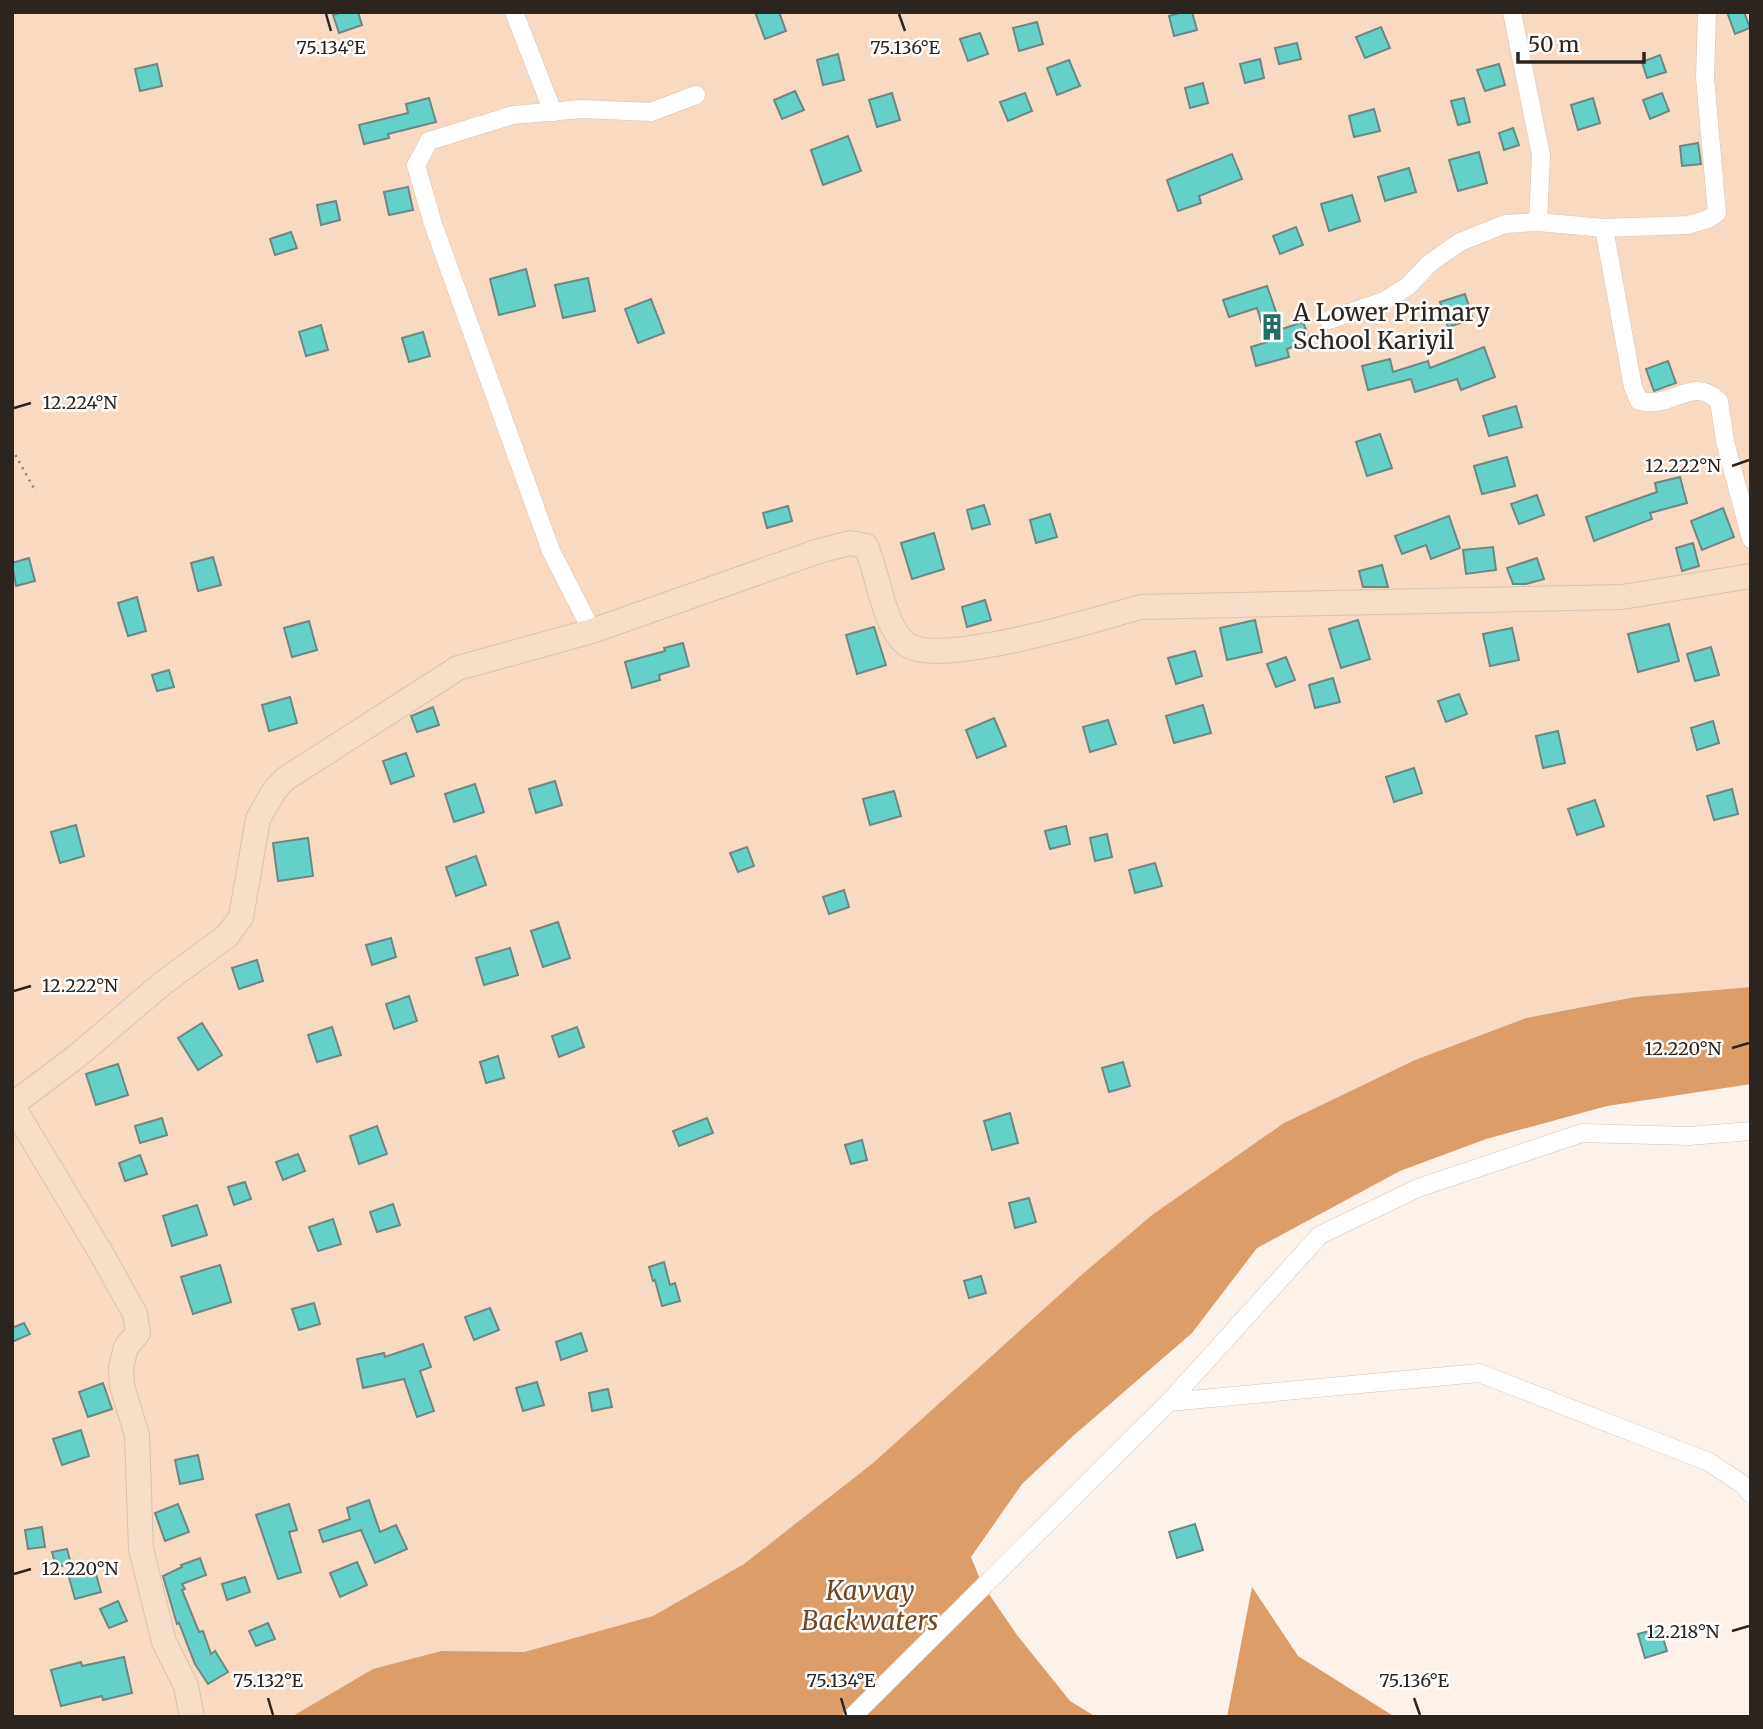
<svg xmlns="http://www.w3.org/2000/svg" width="1763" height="1729" viewBox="0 0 1763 1729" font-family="Merriweather,serif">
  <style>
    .green { fill: #f8dac2 }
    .water { fill: #dc9d68 }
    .building { fill: #63d1c7; stroke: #6e8784; stroke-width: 2 }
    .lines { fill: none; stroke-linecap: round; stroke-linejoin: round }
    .street-casing { stroke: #d4c2b4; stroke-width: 19 }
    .secondary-casing { stroke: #d4c2b4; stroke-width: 26 }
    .path { stroke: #8c837c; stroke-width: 2.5; stroke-dasharray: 2 5; stroke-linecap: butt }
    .street { stroke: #fff; stroke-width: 18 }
    .secondary { stroke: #f5ddc7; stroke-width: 24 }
    .ticks { fill: none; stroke: #2c251f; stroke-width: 2.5 }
    .labels { text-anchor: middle; stroke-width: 5; stroke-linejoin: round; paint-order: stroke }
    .poi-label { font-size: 24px; fill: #2c251f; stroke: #fff; text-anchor: start }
    .water-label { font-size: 26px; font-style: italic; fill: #70461f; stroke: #fff }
    .ticks-label { font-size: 18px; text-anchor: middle; fill: #2c251f; stroke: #fff; stroke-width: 5; stroke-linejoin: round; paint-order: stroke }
  </style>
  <rect width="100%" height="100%" fill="#fdf2e9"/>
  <polygon class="green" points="12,12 1751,12 1751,987 1635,997 1526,1018 1415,1060 1284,1123 1152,1215 1078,1278 873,1463 744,1564 653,1616 524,1652 441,1651 373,1669 291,1717 12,1717"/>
  <g class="water">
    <polygon points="1751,987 1751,1084 1607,1106 1486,1139 1400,1171 1257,1248 1192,1333 1073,1436 1022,1484 971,1557 982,1584 1017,1635 1070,1701 1096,1717 291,1717 373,1669 441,1651 524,1652 653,1616 744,1564 873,1463 1078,1278 1152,1215 1284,1123 1415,1060 1526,1018 1635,997"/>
    <polygon points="1252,1587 1298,1656 1395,1717 1227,1717"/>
  </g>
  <g class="building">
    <polygon points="342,12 358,12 362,25 339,33 333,15"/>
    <polygon points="755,12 779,12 786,31 765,39"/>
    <polygon points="1183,12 1192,12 1197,30 1174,36 1169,16"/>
    <polygon points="1727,12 1744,12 1750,28 1735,34"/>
    <polygon points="1037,22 1043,44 1019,51 1013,28"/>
    <polygon points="1381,27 1390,48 1365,58 1356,37"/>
    <polygon points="980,33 988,54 968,61 960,39"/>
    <polygon points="1297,43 1301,59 1279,64 1275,48"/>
    <polygon points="838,54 844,80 823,85 817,60"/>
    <polygon points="1660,55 1666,72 1647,78 1642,62"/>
    <polygon points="1260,59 1264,78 1245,83 1240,64"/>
    <polygon points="1069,60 1080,86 1057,95 1047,68"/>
    <polygon points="157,64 162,86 140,91 135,69"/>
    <polygon points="1499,64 1505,85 1485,91 1477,70"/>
    <polygon points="1203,83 1208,103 1190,108 1185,88"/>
    <polygon points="795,91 804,110 782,119 774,100"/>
    <polygon points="892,93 900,120 877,127 869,100"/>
    <polygon points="1025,93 1032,111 1008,121 1000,102"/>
    <polygon points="1662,93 1669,111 1650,119 1643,100"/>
    <polygon points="429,98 436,122 388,134 389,138 364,144 359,125 408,113 406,104"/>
    <polygon points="1464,98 1470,122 1458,125 1451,101"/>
    <polygon points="1593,98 1600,123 1578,130 1571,105"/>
    <polygon points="1374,109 1380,131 1354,137 1349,116"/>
    <polygon points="1513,128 1519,145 1504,150 1499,133"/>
    <polygon points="848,136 861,171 823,185 811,150"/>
    <polygon points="1698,143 1701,164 1682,166 1680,146"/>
    <polygon points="1479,152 1487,183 1458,191 1449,160"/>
    <polygon points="1232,154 1242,179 1199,196 1201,203 1178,211 1167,180"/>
    <polygon points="1409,168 1416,192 1385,201 1378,177"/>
    <polygon points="408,187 413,210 389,215 384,192"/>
    <polygon points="1352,195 1360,221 1329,231 1321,204"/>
    <polygon points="336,201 340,220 321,225 317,205"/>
    <polygon points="1296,227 1303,245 1280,254 1273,236"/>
    <polygon points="291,232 297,248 275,255 270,239"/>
    <polygon points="526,269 535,306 499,315 490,279"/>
    <polygon points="588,278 595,311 563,318 555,285"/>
    <polygon points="1267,286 1282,329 1303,322 1310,341 1287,349 1289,357 1256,366 1251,347 1267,342 1257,308 1229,317 1223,300"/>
    <polygon points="1465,294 1473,319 1448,327 1440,302"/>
    <polygon points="651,299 664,333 638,343 625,309"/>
    <polygon points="321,325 328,350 306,356 299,332"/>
    <polygon points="423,332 430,356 409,362 402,338"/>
    <polygon points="1484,347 1495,377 1461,390 1457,379 1415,392 1411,379 1368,390 1362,366 1390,359 1393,372 1428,361 1430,368"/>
    <polygon points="1668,361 1676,383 1654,391 1646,369"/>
    <polygon points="1516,406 1522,427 1489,436 1483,416"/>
    <polygon points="1380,434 1392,468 1367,476 1356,442"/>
    <polygon points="1507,457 1515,486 1482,494 1474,466"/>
    <polygon points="1680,477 1687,503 1650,513 1652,519 1594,541 1586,517 1657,492 1655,483"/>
    <polygon points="1537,495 1544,515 1519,524 1511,504"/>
    <polygon points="984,505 990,524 972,529 967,510"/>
    <polygon points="788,506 792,521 767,528 763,513"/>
    <polygon points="1723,508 1734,537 1702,550 1691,521"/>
    <polygon points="1050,514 1057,537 1036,543 1030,520"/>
    <polygon points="1449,516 1460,548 1431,559 1426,545 1402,554 1395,536"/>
    <polygon points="934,533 944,569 912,579 901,543"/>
    <polygon points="1693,543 1699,566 1682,571 1676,548"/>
    <polygon points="1493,547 1496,570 1466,574 1463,550"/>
    <polygon points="213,557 221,585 198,591 191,563"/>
    <polygon points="29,558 35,581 16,586 12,563"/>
    <polygon points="1537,558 1544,579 1526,584 1513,584 1507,568"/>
    <polygon points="1382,565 1388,587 1363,587 1359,571"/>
    <polygon points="137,597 146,631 128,636 118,603"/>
    <polygon points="985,600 991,620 967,627 962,607"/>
    <polygon points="1255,620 1262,652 1227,660 1220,628"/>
    <polygon points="1358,620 1370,659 1341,668 1329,629"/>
    <polygon points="309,621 317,650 292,657 284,628"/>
    <polygon points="1669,624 1679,661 1638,672 1628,634"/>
    <polygon points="874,627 886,665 857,674 846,635"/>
    <polygon points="1512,628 1519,660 1490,666 1483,634"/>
    <polygon points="683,643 689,666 659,675 660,680 632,688 625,662 665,651 664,648"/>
    <polygon points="1711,647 1719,675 1695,681 1687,654"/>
    <polygon points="1195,651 1202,676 1176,684 1168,658"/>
    <polygon points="1286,657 1295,680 1276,687 1267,664"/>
    <polygon points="169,670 174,687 157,691 152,675"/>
    <polygon points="1333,678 1340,702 1315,708 1309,685"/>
    <polygon points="1459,694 1467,714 1446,722 1438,701"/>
    <polygon points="290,697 297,723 269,731 262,705"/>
    <polygon points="1203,705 1211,733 1174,743 1166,716"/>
    <polygon points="433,707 439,725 417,732 411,716"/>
    <polygon points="994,718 1006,746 977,758 966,730"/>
    <polygon points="1108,720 1116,744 1090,752 1083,727"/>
    <polygon points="1713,721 1719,743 1697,750 1691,728"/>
    <polygon points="1558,731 1565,763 1543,768 1536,736"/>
    <polygon points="406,753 414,776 391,784 383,761"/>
    <polygon points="1414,768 1422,793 1394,802 1386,777"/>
    <polygon points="555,781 562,805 536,813 529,789"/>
    <polygon points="475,784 484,812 454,822 445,794"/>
    <polygon points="1732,789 1738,814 1714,820 1707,796"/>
    <polygon points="894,791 901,816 870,825 863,799"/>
    <polygon points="1595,800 1604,826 1577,835 1568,809"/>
    <polygon points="76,825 84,856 60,863 51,832"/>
    <polygon points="1066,826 1070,844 1050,849 1045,831"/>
    <polygon points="1107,834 1112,857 1095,861 1090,838"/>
    <polygon points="308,838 313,876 278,881 273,843"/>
    <polygon points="747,847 754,866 738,872 730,853"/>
    <polygon points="476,856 486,885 456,896 446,867"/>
    <polygon points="1155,863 1162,886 1135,893 1129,870"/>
    <polygon points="844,890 849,907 829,914 823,897"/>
    <polygon points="558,922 570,958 543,967 531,931"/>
    <polygon points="391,938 396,957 372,965 366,945"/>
    <polygon points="510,948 518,975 484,985 476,958"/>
    <polygon points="257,960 263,981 239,989 232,968"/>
    <polygon points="409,996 417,1021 394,1029 386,1004"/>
    <polygon points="202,1023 222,1055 198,1070 178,1038"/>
    <polygon points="332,1027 341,1055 317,1062 308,1035"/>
    <polygon points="577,1027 584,1047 559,1057 552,1036"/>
    <polygon points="498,1056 504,1078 486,1083 480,1062"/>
    <polygon points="1123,1062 1130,1086 1109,1092 1102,1068"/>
    <polygon points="118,1064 128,1095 96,1105 86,1074"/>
    <polygon points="1010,1113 1018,1143 992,1150 984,1121"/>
    <polygon points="162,1118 167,1135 140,1143 135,1126"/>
    <polygon points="707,1118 713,1133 679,1146 673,1131"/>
    <polygon points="377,1126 387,1154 359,1164 350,1136"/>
    <polygon points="862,1140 867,1160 851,1164 845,1145"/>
    <polygon points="298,1154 305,1171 283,1180 276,1162"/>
    <polygon points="140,1155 147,1174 125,1181 119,1163"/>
    <polygon points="245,1182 251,1199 234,1205 228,1187"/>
    <polygon points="1029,1198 1036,1222 1015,1228 1009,1203"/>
    <polygon points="393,1204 400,1225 377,1232 370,1212"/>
    <polygon points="197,1205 207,1235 172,1246 163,1216"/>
    <polygon points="333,1219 341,1244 318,1251 309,1227"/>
    <polygon points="664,1262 670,1285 675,1283 680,1301 662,1306 655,1280 653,1281 649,1267"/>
    <polygon points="220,1265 231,1302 193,1314 181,1277"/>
    <polygon points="981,1276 986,1293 969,1298 964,1281"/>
    <polygon points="314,1303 320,1324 299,1330 292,1309"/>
    <polygon points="490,1308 499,1330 474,1340 465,1317"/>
    <polygon points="24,1323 30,1334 12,1342 12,1328"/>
    <polygon points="581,1333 587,1351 561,1360 556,1342"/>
    <polygon points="423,1344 431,1367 420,1371 434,1411 417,1417 404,1379 363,1388 357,1359 384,1353 385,1357"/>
    <polygon points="537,1382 544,1405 523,1411 516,1388"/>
    <polygon points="103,1383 112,1409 88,1417 79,1392"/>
    <polygon points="608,1389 612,1407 592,1411 589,1393"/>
    <polygon points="81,1430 89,1456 62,1465 53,1439"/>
    <polygon points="198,1455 203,1479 180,1484 175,1460"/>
    <polygon points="369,1500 380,1532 396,1525 407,1549 375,1563 361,1530 323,1542 319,1530 350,1519 347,1508"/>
    <polygon points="178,1504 189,1532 165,1541 155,1513"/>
    <polygon points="289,1504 297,1530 289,1532 301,1572 278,1579 256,1515"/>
    <polygon points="1195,1524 1203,1550 1177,1558 1169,1532"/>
    <polygon points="42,1527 45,1547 28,1549 25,1530"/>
    <polygon points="67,1549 71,1564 56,1567 52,1552"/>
    <polygon points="200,1558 206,1575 182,1584 185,1589 182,1590 199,1632 203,1631 211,1654 215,1651 228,1672 208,1684 195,1664 179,1623 177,1624 163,1576 182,1567 181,1565"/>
    <polygon points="357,1562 367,1585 340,1597 330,1573"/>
    <polygon points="94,1567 101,1592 75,1599 68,1574"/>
    <polygon points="245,1577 250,1592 227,1600 222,1584"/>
    <polygon points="118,1601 127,1621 109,1628 100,1609"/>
    <polygon points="268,1623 275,1639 256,1646 249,1631"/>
    <polygon points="1660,1628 1667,1651 1645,1658 1638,1634"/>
    <polygon points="124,1657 132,1693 103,1700 102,1696 61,1706 51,1670 81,1662 82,1666"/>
  </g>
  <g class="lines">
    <defs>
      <g id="street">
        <polyline points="514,12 553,112"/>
        <polyline points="1512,12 1541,155 1538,222"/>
        <path d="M 1604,228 L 1633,387 L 1639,401 C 1645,402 1651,403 1656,402 C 1682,398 1696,380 1719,401 L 1725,441 L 1751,539"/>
        <polyline points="1329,320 1384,301 1407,287 1430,263 1460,242 1505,224 1538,222 1604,228 1688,225 1708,219 1717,213 1705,78 1707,12"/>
        <polyline points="592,631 551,551 433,224 416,165 429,141 513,115 582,109 651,112 696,95"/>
        <polyline points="1169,1402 1479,1373 1709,1462 1742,1484 1751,1494"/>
        <polyline points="852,1717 1169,1402 1320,1235 1418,1188 1582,1133 1689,1136 1751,1131"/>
      </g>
      <g id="secondary">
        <path d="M 12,1105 L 77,1056 L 163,983 L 227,936 L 241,917 L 258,819 L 274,791 L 285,779 L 458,668 L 592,631 L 819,551 L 850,543 L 866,546 C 878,573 883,626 906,644 C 939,669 1099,618 1141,607 L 1622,597 L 1751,576"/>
        <polyline points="12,1105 100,1251 135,1314 138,1333 126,1347 121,1367 122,1386 137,1435 141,1549 164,1642 186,1686 192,1717"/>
      </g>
    </defs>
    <use href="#street" class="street-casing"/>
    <use href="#secondary" class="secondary-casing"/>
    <polyline class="path" points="12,449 36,492"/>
    <use href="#street" class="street"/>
    <use href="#secondary" class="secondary"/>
  </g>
  <path class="ticks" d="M 326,14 L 331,31M 899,14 L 905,31M 14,408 L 31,403M 1732,466 L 1749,460M 14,991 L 31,986M 1732,1048 L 1749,1043M 14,1574 L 31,1569M 1732,1631 L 1749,1626M 268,1698 L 273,1715M 841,1698 L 846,1715M 1414,1698 L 1420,1715"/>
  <defs>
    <symbol id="building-bare" viewBox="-9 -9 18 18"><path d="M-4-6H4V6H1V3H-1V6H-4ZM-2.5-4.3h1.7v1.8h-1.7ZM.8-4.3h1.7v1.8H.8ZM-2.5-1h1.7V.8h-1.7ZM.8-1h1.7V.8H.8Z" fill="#246d67" stroke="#fff" stroke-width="2.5" paint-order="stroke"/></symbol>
  </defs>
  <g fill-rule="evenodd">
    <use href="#building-bare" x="1253" y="308" width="38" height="38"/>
  </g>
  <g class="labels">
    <g class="poi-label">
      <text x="1293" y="321">A Lower Primary<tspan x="1293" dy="28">School Kariyil</tspan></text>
    </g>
    <g class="water-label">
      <text x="870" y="1600">Kavvay<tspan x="870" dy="30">Backwaters</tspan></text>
    </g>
  </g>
  <g class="ticks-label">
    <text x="331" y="54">75.134°E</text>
    <text x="905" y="54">75.136°E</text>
    <text x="80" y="409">12.224°N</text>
    <text x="1683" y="472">12.222°N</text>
    <text x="80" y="992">12.222°N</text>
    <text x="1683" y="1055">12.220°N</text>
    <text x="80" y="1575">12.220°N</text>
    <text x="1683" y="1638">12.218°N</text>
    <text x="268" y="1687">75.132°E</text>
    <text x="841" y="1687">75.134°E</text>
    <text x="1414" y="1687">75.136°E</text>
  </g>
  <rect width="1763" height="1729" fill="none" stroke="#2c251f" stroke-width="28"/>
  <path d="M1518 52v10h126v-10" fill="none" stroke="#2c251f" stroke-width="3.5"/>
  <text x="1528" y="52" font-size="21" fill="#2c251f" stroke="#ffffff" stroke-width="5" paint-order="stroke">50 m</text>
</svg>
